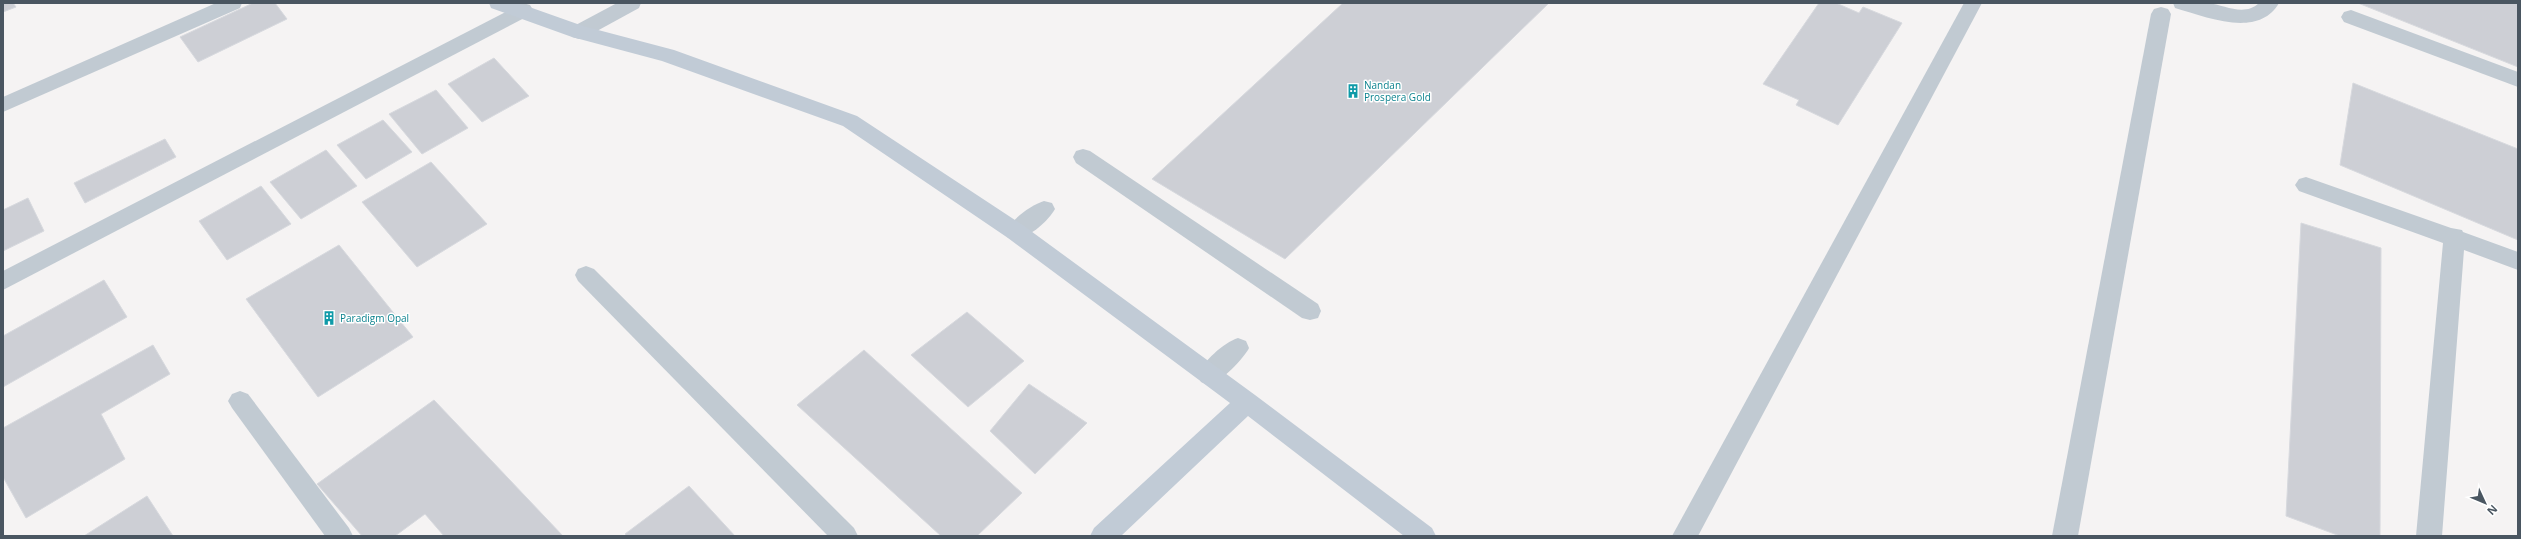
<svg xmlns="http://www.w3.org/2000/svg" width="2521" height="539" viewBox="0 0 2521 539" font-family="'Open Sans',sans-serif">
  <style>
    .building { fill: #cdcfd5; stroke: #d7d9de }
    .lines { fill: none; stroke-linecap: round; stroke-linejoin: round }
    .lane { fill: #c1cad2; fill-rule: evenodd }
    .street { fill: #c1cad2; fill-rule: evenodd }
    .secondary { fill: #c1cbd6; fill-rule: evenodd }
    .labels { text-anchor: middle; stroke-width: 3; stroke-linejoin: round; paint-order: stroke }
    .culture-label { font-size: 10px; fill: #0d838f; stroke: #fff; text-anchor: start }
  </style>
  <rect width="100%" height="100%" fill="#f5f3f3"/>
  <g class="building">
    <polygon points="3,3 13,3 16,7 3,12"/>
    <polygon points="253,3 275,3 287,19 198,62 180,37"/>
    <polygon points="1343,3 1549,3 1285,259 1152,179"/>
    <polygon points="1819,3 1836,3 1859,13 1863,7 1902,23 1838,125 1796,105 1799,100 1763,84"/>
    <polygon points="2358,3 2518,3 2518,67"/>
    <polygon points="494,58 529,96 482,122 448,84"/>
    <polygon points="2353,83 2518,149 2518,240 2340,165"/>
    <polygon points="436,90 468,128 422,154 389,114"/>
    <polygon points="383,120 412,152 366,179 337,145"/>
    <polygon points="165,139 176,157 85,203 74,183"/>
    <polygon points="326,150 357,186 301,219 270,182"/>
    <polygon points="431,162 487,224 417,267 362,202"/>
    <polygon points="261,186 291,224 227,260 199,221"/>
    <polygon points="28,198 44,231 3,251 3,210"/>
    <polygon points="2301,223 2381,248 2380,536 2340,536 2286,516"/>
    <polygon points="339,245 413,337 318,397 246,299"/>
    <polygon points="104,280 127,317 3,387 3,336"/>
    <polygon points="967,312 1024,361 968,407 911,355"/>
    <polygon points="153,345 170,374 101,414 125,459 26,518 3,477 3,428"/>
    <polygon points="864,350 1022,493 977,536 941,536 797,405"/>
    <polygon points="1029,384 1087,423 1035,474 990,431"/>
    <polygon points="434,400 563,536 444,536 425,514 395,536 362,536 317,484"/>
    <polygon points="689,486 735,536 627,536 625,534"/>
    <polygon points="147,496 173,536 84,536"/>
  </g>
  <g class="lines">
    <g class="lane">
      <polygon points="2351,10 2518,72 2518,87 2344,22 2341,17 2344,12"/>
      <polygon points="1083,149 1090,151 1318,304 1321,311 1318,318 1310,320 1302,318 1076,163 1073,157 1076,151"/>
      <polygon points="2306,177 2451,228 2462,230 2463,232 2518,252 2518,270 2464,250 2442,536 2416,536 2443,243 2299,191 2295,185 2299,179"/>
      <path d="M 1044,201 L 1052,203 L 1055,209 C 1047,223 1024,243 1008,238 L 1005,232 C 1012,219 1031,205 1044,201 Z"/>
      <path d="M 1238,338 L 1246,341 L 1249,348 C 1245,357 1220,383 1210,385 C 1207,385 1204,383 1201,382 L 1197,375 C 1204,361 1223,343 1238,338 Z"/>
      <polygon points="240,391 248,394 349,528 353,536 325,536 232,408 228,401 232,394"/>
    </g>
    <g class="street">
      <polygon points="216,3 242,3 240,8 3,112 3,97"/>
      <polygon points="523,3 530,5 533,10 530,15 3,290 3,271"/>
      <polygon points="617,3 641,3 639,8 586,37 579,39 572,37 569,32 572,27"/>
      <polygon points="1964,3 1982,3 1698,536 1672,536"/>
      <path d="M 2173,3 C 2184,3 2196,2 2208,3 C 2225,5 2244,17 2259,3 L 2279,3 C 2258,39 2207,17 2175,8 Z"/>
      <polygon points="2161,7 2168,9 2171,14 2078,536 2052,536 2151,14 2154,9"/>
      <polygon points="586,266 594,269 854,528 858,536 828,536 578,281 575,275 578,269"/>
    </g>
    <polygon class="secondary" points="489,3 518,3 583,26 674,50 857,116 1024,226 1255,395 1432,528 1436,536 1404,536 1248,416 1121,536 1090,536 1094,528 1230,403 1008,238 843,126 662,61 572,37 491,8"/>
  </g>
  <defs>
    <symbol id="building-bare" viewBox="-9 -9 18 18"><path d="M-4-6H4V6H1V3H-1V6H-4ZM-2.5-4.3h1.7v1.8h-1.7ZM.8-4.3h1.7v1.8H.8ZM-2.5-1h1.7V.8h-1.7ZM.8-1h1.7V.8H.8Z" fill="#0f9aa8" stroke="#fff" stroke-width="2.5" paint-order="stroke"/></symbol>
  </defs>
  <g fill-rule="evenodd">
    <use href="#building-bare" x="1343" y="81" width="20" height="20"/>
    <use href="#building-bare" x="319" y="308" width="20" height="20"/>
  </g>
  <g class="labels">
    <g class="culture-label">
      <text x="1364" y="89">Nandan<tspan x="1364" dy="12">Prospera Gold</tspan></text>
      <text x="340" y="322">Paradigm Opal</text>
    </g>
  </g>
  <rect width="2521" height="539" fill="none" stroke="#4a5661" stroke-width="8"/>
  <g transform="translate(2485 503) rotate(134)" stroke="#ffffff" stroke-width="3" paint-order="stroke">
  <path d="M0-3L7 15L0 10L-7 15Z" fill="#4a5661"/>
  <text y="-6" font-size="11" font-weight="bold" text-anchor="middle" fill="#4a5661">N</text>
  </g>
</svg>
